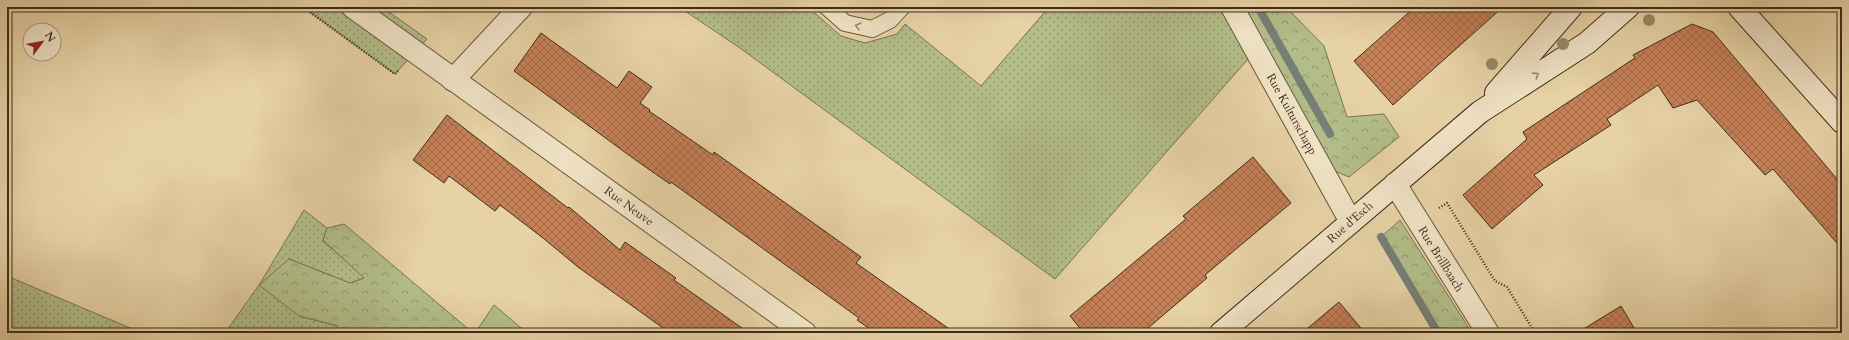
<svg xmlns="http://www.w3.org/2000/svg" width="1849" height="340" viewBox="0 0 1849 340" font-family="Cardo,serif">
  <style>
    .grass { fill: url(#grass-dots); stroke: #787652 }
    .forest { fill: url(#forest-crowns); stroke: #787652 }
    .garden { fill: #b2bd89; stroke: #787652 }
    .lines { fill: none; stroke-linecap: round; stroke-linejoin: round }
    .stream { stroke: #767f76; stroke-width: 8 }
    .building { fill: url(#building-cross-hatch); stroke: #3e2e1c }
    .service-casing { stroke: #68573e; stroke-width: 18 }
    .minor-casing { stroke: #68573e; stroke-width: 24 }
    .tertiary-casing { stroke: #68573e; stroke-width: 24 }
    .secondary-casing { stroke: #3e2e1c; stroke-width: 24 }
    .path { stroke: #3e2e1c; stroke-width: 2.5; stroke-dasharray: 1 2; stroke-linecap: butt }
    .service { stroke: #efe2c4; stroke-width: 16 }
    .minor { stroke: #efe2c4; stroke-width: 22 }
    .tertiary { stroke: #efe2c4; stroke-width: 22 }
    .secondary { stroke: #efe2c4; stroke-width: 22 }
    .tree { fill: #978866 }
    .oneway { stroke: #968870 }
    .labels { text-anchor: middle; stroke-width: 4; stroke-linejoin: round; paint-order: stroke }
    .street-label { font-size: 12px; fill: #3e2e1c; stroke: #efe2c4 }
  </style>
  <defs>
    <pattern id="grass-dots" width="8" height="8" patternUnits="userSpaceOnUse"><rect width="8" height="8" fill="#b2bd89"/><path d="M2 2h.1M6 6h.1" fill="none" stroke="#929a6f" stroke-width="1.8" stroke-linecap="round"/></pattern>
    <pattern id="forest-crowns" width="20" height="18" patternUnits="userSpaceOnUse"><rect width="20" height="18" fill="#b2bd89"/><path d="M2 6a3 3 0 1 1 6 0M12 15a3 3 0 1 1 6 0" fill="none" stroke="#929a6f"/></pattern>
    <pattern id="building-cross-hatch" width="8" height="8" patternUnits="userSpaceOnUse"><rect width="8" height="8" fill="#c68056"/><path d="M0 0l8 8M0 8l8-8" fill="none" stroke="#a26946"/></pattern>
  </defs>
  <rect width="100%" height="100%" fill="#e7d2a5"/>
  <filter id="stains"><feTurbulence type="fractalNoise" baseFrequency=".005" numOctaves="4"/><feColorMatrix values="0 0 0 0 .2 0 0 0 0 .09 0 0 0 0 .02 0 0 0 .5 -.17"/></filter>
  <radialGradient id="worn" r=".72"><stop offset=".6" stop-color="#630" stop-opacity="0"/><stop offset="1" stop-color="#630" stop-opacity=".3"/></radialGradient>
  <g class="grass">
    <polygon points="303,7 382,7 427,39 395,74"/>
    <polygon points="679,7 808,7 841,36 865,43 897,34 905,24 981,86 1049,7 1232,7 1256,50 1055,279 740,48"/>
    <polygon points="304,210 327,228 323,241 365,278 350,283 289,259 299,316 338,326 335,333 225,333 259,285"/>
    <polygon points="7,276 142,333 7,333"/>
  </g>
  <g class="forest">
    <polygon points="1232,7 1286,7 1324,46 1347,117 1384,114 1399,137 1349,177 1320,165"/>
    <polygon points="1400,220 1472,333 1438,333 1381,237"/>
    <polygon points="344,224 473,333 335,333 338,326 299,316 259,285 289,259 350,283 364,278 323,240 327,228"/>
  </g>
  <polygon class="garden" points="494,305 527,333 475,333"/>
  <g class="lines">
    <g class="stream">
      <polyline points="1258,7 1330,134"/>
      <polyline points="1381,237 1438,333"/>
    </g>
  </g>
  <g class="building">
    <polygon points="1415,7 1503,7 1393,105 1354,61"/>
    <polygon points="1692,24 1713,32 1842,185 1842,249 1773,169 1765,175 1697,100 1673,108 1658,85 1607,119 1611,125 1534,175 1543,185 1492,229 1463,195 1527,139 1523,132 1635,58 1633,55"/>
    <polygon points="541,33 617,88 629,71 652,87 640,103 650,110 649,111 713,155 714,152 861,257 856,263 955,333 876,333 857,320 859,318 671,182 670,184 637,161 514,71"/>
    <polygon points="447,115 568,208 569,207 620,250 625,242 676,278 674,280 749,333 670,333 578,267 543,238 500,205 495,211 449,176 444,183 413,160"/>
    <polygon points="1253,157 1291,203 1205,275 1207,278 1142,333 1084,333 1070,316 1186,219 1183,216"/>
    <polygon points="1339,302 1365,333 1302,333"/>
    <polygon points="1621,306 1637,333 1577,333"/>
  </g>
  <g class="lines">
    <defs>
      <polyline id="service" points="827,7 845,23 872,29 890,20 902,7"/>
      <g id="minor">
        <polyline points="1232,7 1351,222"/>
        <polyline points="453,80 521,7"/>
        <polyline points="1395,184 1488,333"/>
      </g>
      <polyline id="tertiary" points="353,7 805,333"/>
      <g id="secondary">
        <polyline points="1739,7 1842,122"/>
        <polyline points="1496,93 1571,7"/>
        <polyline points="1221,333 1480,112 1587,43 1628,7"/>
      </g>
    </defs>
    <use href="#service" class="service-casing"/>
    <use href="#minor" class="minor-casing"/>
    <use href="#tertiary" class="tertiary-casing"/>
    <use href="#secondary" class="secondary-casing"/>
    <g class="path">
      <polyline points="303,7 395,74 399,70"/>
      <polyline points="1439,208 1447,203 1495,281 1507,287 1535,333"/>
    </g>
    <use href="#service" class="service"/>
    <use href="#minor" class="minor"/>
    <use href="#tertiary" class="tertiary"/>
    <use href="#secondary" class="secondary"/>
  </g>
  <g class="tree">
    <circle cx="1649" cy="20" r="6"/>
    <circle cx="1563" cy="44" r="6"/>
    <circle cx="1492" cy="64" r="6"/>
  </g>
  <defs><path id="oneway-chevron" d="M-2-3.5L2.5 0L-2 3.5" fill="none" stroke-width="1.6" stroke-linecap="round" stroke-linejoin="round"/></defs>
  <g class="oneway">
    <use href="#oneway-chevron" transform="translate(858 26) rotate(-166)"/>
    <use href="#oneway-chevron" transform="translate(1536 75) rotate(-33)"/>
  </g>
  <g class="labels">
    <g class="street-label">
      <text transform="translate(1292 114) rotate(61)" y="4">Rue Kulturschapp</text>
      <text transform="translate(629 206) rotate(36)" y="4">Rue Neuve</text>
      <text transform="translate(1350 222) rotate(-41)" y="4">Rue d'Esch</text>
      <text transform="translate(1441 259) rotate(58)" y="4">Rue Brillbaach</text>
    </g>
  </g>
  <rect width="1849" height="340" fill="none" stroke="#e7d2a5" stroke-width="24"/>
  <rect x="8" y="8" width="1833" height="324" fill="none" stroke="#3e2e1c" stroke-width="2"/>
  <rect x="12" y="12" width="1825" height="316" fill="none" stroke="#3e2e1c"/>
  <g transform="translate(42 42) rotate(58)"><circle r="19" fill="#efe2c4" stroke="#a89a81"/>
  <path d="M0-3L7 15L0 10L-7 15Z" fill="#8f2418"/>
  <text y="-6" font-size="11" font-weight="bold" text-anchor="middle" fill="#3e2e1c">N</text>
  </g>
  <rect width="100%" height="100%" filter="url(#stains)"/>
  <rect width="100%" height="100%" fill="url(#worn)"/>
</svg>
